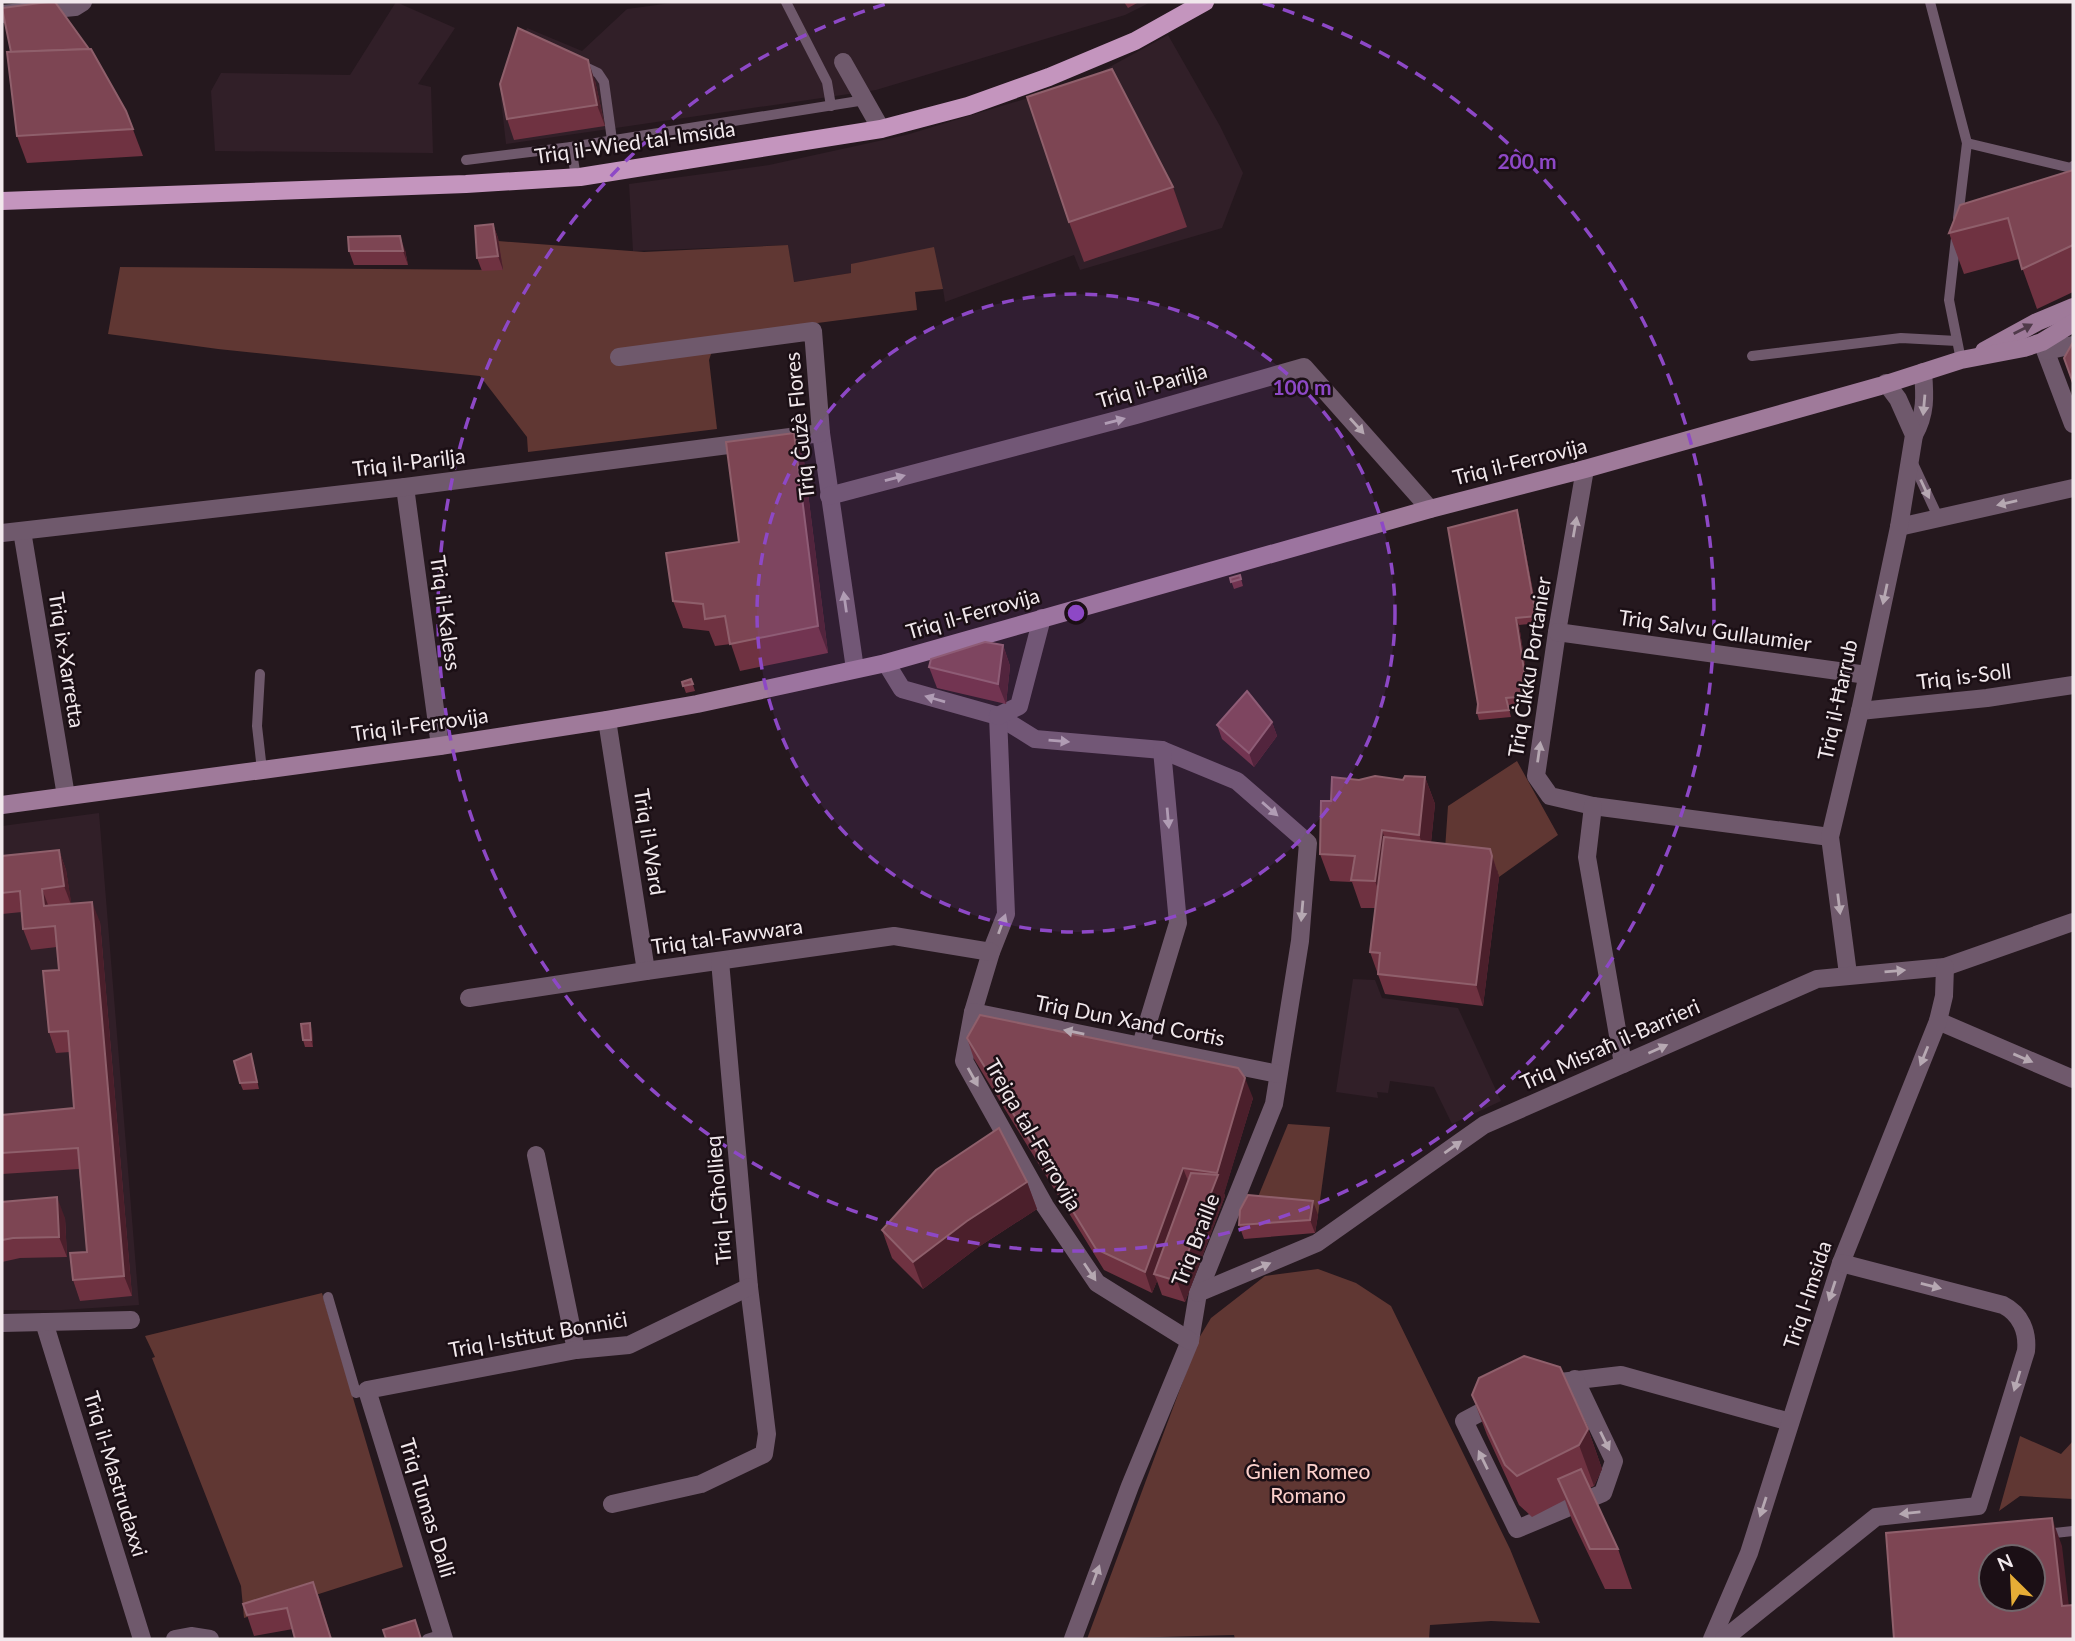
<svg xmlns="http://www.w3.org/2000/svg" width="2075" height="1641" viewBox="0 0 2075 1641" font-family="Lato,sans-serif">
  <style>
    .built { fill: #311f28 }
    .green { fill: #603733 }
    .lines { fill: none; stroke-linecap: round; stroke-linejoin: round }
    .lane { stroke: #6f596c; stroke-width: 10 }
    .street { stroke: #6f596c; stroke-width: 18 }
    .secondary { stroke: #9f7a9a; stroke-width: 18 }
    .primary { stroke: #c495be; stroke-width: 18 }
    .wall { fill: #6f3241 }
    .shaded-wall { fill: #4b1f2b }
    .building { fill: #7d4553; stroke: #8f5f6b; stroke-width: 2; fill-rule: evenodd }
    .oneway { fill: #503a4a }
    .oneway2 { fill: #b6a8b2 }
    .ring { fill: none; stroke: #8d48c6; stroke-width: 3.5; stroke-dasharray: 12 9 }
    .labels { text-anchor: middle; stroke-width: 5; stroke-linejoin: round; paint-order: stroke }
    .street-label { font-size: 21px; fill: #f1e8ec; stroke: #1b0f15 }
    .park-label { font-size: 21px; fill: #fdd1cc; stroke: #1b0f15 }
    .centre { fill: #8d48c6; stroke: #1b0f15; stroke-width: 3.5 }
    .ring-label { font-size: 21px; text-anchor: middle; font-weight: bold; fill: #8d48c6; stroke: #1b0f15; stroke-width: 5; stroke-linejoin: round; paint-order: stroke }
  </style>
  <rect width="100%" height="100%" fill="#25181e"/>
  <g class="built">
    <polygon points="396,2 455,28 418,84 431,87 433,153 215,151 211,91 221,73 350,75"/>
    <polygon points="679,2 1151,2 1125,15 876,90 506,144 501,100 527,28 582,51 627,9"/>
    <polygon points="1168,35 1220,126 1243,173 1222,228 1080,270 1074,255 945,302 943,289 851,264 852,273 793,282 788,245 633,251 629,184 769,165 906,135 1084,81"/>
    <polygon points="99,813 139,1305 62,1310 2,1310 2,826"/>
    <polygon points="1353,979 1375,980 1382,998 1458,1008 1501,1101 1452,1124 1434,1087 1390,1081 1388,1093 1377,1092 1378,1098 1336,1092"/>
  </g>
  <g class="green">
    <polygon points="498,241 644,252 788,245 794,282 851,273 851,264 934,247 943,289 915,292 917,310 717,336 709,360 717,429 528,452 527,437 480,376 218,349 108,334 120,267 503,270"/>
    <polygon points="1517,761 1558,835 1499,877 1497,870 1444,864 1448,806"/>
    <polygon points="1288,1124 1330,1127 1318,1215 1253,1209"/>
    <polygon points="1318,1269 1356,1283 1391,1306 1510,1549 1540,1623 1491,1621 1430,1625 1429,1639 1235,1639 1234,1635 1087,1639 1199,1338 1211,1318 1265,1276"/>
    <polygon points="322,1293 403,1567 244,1618 241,1586 152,1358 155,1357 145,1336"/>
    <polygon points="2020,1436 2061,1454 2073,1441 2073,1499 2020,1496 1999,1511"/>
  </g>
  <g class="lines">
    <g class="lane">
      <polyline points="786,2 827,82 831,106"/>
      <polyline points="1930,2 1967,143 1958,218"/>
      <polyline points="581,65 598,73 604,82 612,140"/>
      <polyline points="1967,143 2071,168 2073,166"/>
      <polyline points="571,147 865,100"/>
      <polyline points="466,160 571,147 576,177"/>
      <polyline points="1956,238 1949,300 1961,360"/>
      <polyline points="1752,356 1901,338 1957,341"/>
      <polyline points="1911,459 1939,519"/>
      <polyline points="260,674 257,726 262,770"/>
      <polyline points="328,1297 356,1393 367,1390"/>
      <polyline points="2045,1534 2073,1531"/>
      <polyline points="427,1639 443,1634"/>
    </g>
    <g class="street">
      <polyline points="2,14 75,7 83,2"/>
      <polyline points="843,62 881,129"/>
      <polyline points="2042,342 2073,424"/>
      <polyline points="2046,351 2073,345"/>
      <polyline points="619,357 813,331 821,433 855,669"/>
      <path d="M 1914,435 C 1926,414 1925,396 1923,372"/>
      <polyline points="1585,469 1557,632 1536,776 1550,796 1593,806 1830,837"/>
      <polyline points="405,487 440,746"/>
      <polyline points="829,496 1136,415 1304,367 1430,509"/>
      <polyline points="1899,527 2073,488"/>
      <polyline points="22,531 66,796"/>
      <polyline points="2,533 405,487 821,433"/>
      <polyline points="1557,632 1867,675"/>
      <polyline points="886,663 902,689 998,716 1035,739 1162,750 1237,781 1308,843 1300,941 1274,1104 1198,1293 1190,1341 1130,1486 1073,1639"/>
      <polyline points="1860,711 1987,698 2073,685"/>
      <polyline points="998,716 1006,914 991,952 973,1012 964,1061 1045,1206 1097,1283 1190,1341"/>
      <polyline points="998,716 1019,706 1042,618"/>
      <polyline points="607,720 646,971"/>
      <polyline points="1593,806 1587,857 1623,1064"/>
      <polyline points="1848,974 1830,837 1860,711 1899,527 1914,435 1898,399 1886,383"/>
      <polyline points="469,998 646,971 894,936 991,952"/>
      <polyline points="973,1012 1278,1074"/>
      <polyline points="1938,1021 2073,1079"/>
      <polyline points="1141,1045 1178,923 1162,750"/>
      <polyline points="536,1155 576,1350"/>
      <polyline points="1198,1293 1317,1243 1484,1125 1817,979 1945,967 2073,922"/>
      <polyline points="44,1322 142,1639"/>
      <polyline points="2,1323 131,1320"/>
      <polyline points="1543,1384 1621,1375 1790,1422"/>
      <polyline points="1498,1403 1464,1421 1517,1529 1603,1493 1614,1461 1575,1379"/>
      <polyline points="612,1504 701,1484 764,1454 767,1434 749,1287 720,961"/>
      <polyline points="175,1639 191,1636 210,1639"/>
      <polyline points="444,1639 367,1390 576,1350 629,1345 749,1287"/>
      <polyline points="1712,1639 1749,1553 1841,1263 1938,1021 1944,996 1945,967"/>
      <path d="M 1724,1639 L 1876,1517 L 1978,1506 L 2026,1351 C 2028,1332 2021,1314 2003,1305 L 1841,1263"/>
    </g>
    <g class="secondary">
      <polyline points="1984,351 2037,322 2073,307"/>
      <polyline points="2,805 440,746 607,720 697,704 886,663 1430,509 1585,469 1880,386 1961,360 2024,348 2042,342 2073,323"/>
    </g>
    <polyline class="primary" points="2,201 466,184 580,177 881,129 968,106 1049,77 1135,41 1205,2"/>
  </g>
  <g class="wall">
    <polygon points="1124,2 1139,2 1128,8"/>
    <polygon points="595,81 605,126 514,140 507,119"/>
    <polygon points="126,111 143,156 27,163 17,136"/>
    <polygon points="2073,170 2073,292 2037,309 2019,259 1964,274 1949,233"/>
    <polygon points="1173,187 1187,227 1084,262 1069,222"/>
    <polygon points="493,224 498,238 503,270 482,271 477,258"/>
    <polygon points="405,250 408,265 354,265 349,251"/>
    <polygon points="794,433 804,461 828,653 740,671 731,644 715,646 709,631 683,628 673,601 739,542"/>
    <polygon points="1519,517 1539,623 1519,625 1531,703 1508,705 1511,717 1479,720 1477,713"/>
    <polygon points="1240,575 1243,586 1234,589 1230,578"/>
    <polygon points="1003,645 1010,666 1006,704 937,688 929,667"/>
    <polygon points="691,679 695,691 686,693 682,682"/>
    <polygon points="1272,722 1277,736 1254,767 1222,739 1217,725"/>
    <polygon points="1425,777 1435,804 1431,842 1490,849 1499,877 1483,1006 1385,994 1370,952 1375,908 1361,908 1352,882 1330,881 1320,854 1331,801 1359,780 1403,780"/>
    <polygon points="59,850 66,870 71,903 100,922 132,1296 80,1301 73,1280 87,1252 79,1169 2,1174 2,1115 74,1108 70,1052 56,1053 49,1032 59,970 57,947 31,950 23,929 22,912 2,914 2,856"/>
    <polygon points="312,1030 313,1047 305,1047 303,1040"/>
    <polygon points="967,1038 1253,1098 1224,1193 1225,1196 1185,1302 1162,1295 1157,1281 1152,1293 1104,1270 974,1059"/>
    <polygon points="251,1054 259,1089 243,1090 240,1083"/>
    <polygon points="1027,1182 1037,1209 977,1248 923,1289 892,1258 882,1230"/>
    <polygon points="2,1202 65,1218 67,1257 20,1258 2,1262"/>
    <polygon points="1318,1215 1315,1233 1244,1239 1239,1225"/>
    <polygon points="1472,1395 1588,1429 1602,1469 1594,1486 1590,1488 1618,1549 1632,1589 1605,1589 1572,1520 1565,1500 1532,1517 1519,1505 1487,1435"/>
    <polygon points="313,1582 321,1603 293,1629 254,1636 247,1615"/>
  </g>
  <g class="shaded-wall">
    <polygon points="588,60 595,81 605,126 597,105"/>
    <polygon points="493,224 498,238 503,270 498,256"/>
    <polygon points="400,236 405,250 408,265 403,251"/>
    <polygon points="794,433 804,461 828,653 818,626"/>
    <polygon points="1517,510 1519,517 1539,623 1536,616"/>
    <polygon points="1516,618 1519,625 1531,703 1528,696"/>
    <polygon points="1003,645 1010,666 1006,704 998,684"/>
    <polygon points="1272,722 1277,736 1254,767 1249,753"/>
    <polygon points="1425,777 1435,804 1429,862 1419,835"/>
    <polygon points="1382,830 1392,858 1385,908 1375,881"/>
    <polygon points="1490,849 1499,877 1483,1006 1476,985"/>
    <polygon points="59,850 66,870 72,907 64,886"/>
    <polygon points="42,889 50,910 44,906"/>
    <polygon points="92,902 100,922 132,1296 124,1276"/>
    <polygon points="310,1023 312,1030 313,1047 311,1040"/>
    <polygon points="1245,1078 1253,1098 1224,1194 1217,1173"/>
    <polygon points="1183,1168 1191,1189 1154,1274 1157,1281 1152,1293 1145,1272"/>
    <polygon points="1218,1175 1225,1196 1185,1302 1177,1281"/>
    <polygon points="1027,1182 1037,1209 977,1248 923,1289 913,1262 967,1221"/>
    <polygon points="57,1197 65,1218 67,1257 59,1237"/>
    <polygon points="1313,1201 1318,1215 1315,1233 1310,1220"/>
    <polygon points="1588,1429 1602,1469 1594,1486 1579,1445"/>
    <polygon points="2052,1518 2062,1546 2072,1633 2062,1606"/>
    <polygon points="313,1582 321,1603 332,1639 331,1639"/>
  </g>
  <g class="building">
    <polygon points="48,2 55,2 89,49 11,52 2,8"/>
    <polygon points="518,28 588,60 597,105 507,119 500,84"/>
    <polygon points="91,49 126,111 133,129 17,136 7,52"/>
    <polygon points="1112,69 1173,187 1069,222 1027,97"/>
    <polygon points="2073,170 2073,245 2022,269 2008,218 1949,233 1960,205"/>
    <polygon points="493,224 498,256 477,258 475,226"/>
    <polygon points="400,236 403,251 349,251 348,237"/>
    <polygon points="2073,342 2073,383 2064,358"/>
    <polygon points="794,433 818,626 730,644 725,616 705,619 703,604 673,601 666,553 739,542 726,442"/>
    <polygon points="1517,510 1536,616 1516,618 1528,696 1506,698 1509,710 1477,713 1478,704 1448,528"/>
    <polygon points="1240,575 1241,579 1231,582 1230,578"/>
    <polygon points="985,642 1003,645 998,684 929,667 931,659"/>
    <polygon points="691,679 693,684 683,686 682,682"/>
    <polygon points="1247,691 1272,722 1249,753 1217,725"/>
    <polygon points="1375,776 1403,780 1405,776 1425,777 1419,835 1382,830 1375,881 1351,880 1355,856 1320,854 1321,801 1331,801 1332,777 1359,780"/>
    <polygon points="1384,837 1490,849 1492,856 1476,985 1378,974 1380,953 1370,952"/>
    <polygon points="59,850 64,886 42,889 44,906 92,902 124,1276 73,1280 70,1253 87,1252 78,1148 2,1153 2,1115 74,1108 68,1031 49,1032 43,971 59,970 55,926 23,929 20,891 2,893 2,856"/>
    <polygon points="980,1015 1238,1068 1245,1078 1217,1173 1183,1168 1145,1272 1096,1249 967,1038"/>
    <polygon points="310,1023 311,1040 303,1040 301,1024"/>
    <polygon points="251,1054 257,1082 240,1083 234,1061"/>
    <polygon points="999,1128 1027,1182 967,1221 913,1262 882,1230 936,1170"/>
    <polygon points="1191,1173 1218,1175 1177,1281 1154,1274"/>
    <polygon points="1248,1195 1313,1201 1310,1220 1239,1225 1240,1210"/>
    <polygon points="57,1197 59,1237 13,1238 2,1240 2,1202"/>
    <polygon points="1524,1356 1560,1367 1588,1429 1579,1445 1517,1476 1505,1465 1472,1395 1479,1378"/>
    <polygon points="1581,1469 1618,1549 1590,1549 1558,1479"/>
    <path d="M 2052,1518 L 2062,1606 L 2073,1605 L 2073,1639 L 1894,1639 L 1886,1533 ZM 1991,1557 L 2033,1557 L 2033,1599 L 1991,1599 Z"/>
    <polygon points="313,1582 331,1639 295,1639 287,1608 247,1615 243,1604"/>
    <polygon points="415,1620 421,1639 386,1639 383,1630"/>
  </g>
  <defs><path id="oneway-solid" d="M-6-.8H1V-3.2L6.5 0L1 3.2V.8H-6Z" transform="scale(1.75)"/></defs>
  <use class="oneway" href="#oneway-solid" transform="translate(2023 329) rotate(-27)"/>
  <g class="oneway2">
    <use href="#oneway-solid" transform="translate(1924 405) rotate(95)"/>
    <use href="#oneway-solid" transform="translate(1115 421) rotate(-15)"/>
    <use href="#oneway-solid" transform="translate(1357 426) rotate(48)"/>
    <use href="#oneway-solid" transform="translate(895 478) rotate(-15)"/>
    <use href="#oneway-solid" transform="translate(1925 489) rotate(65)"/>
    <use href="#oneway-solid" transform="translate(2007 503) rotate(167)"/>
    <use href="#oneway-solid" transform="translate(1575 527) rotate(-80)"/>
    <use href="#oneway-solid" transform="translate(1885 594) rotate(102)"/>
    <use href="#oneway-solid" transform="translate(845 602) rotate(-98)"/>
    <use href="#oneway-solid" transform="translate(935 699) rotate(-164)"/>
    <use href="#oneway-solid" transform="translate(1059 741) rotate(5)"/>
    <use href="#oneway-solid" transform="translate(1539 752) rotate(-82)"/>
    <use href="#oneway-solid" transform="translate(1270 809) rotate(41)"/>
    <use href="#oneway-solid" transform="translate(1168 818) rotate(85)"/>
    <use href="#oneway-solid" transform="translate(1839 904) rotate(83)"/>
    <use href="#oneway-solid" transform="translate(1302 911) rotate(95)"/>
    <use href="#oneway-solid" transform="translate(1002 924) rotate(-70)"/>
    <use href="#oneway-solid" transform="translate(1895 971) rotate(-5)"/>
    <use href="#oneway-solid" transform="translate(1074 1032) rotate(-169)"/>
    <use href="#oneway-solid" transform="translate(1658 1049) rotate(-24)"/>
    <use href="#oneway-solid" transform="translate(1924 1056) rotate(112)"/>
    <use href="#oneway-solid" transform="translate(2023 1058) rotate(23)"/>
    <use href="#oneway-solid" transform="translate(973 1077) rotate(61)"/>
    <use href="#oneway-solid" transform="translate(1453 1147) rotate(-35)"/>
    <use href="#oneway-solid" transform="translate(1261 1267) rotate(-23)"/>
    <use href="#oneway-solid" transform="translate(1090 1272) rotate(56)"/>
    <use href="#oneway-solid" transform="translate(1931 1286) rotate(14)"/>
    <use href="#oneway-solid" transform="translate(1832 1291) rotate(108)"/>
    <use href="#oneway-solid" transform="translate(2017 1381) rotate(107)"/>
    <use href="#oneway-solid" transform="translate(1605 1441) rotate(64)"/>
    <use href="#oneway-solid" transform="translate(1483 1460) rotate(-116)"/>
    <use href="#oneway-solid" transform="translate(1763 1507) rotate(108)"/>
    <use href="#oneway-solid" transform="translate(1910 1513) rotate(174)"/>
    <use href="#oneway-solid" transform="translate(1096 1575) rotate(-70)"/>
  </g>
  <circle cx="1076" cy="613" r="319" fill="#8d48c6" fill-opacity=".12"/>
  <g class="ring">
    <circle cx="1076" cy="613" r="319"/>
    <path d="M1263 3A638 638 0 1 1 889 3"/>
  </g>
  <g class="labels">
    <g class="street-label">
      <text transform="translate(635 143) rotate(-8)" y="7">Triq il-Wied tal-Imsida</text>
      <text transform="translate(1152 386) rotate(-16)" y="7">Triq il-Parilja</text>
      <text transform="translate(800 426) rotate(-96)" y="7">Triq Ġużè Flores</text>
      <text transform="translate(1520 462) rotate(-14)" y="7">Triq il-Ferrovija</text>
      <text transform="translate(409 463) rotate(-7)" y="7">Triq il-Parilja</text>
      <text transform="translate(445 613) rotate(82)" y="7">Triq il-Kaless</text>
      <text transform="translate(973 614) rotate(-16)" y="7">Triq il-Ferrovija</text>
      <text transform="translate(1715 631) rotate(8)" y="7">Triq Salvu Gullaumier</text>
      <text transform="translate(66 660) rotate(81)" y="7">Triq ix-Xarretta</text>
      <text transform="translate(1530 667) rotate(-81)" y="7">Triq Ċikku Portanier</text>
      <text transform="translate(1964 677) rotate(-7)" y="7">Triq is-Soll</text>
      <text transform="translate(1838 700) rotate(-78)" y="7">Triq il-Ħarrub</text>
      <text transform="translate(420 725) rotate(-8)" y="7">Triq il-Ferrovija</text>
      <text transform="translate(649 842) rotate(81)" y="7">Triq il-Ward</text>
      <text transform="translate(727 937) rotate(-8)" y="7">Triq tal-Fawwara</text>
      <text transform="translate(1130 1021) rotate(11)" y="7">Triq Dun Xand Cortis</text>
      <text transform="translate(1610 1045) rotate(-24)" y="7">Triq Misraħ il-Barrieri</text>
      <text transform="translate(1033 1135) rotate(60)" y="7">Trejqa tal-Ferrovija</text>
      <text transform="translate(719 1200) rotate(-95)" y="7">Triq l-Għollieq</text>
      <text transform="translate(1196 1240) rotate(-69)" y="7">Triq Braille</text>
      <text transform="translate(1808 1295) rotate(-72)" y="7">Triq l-Imsida</text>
      <text transform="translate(538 1335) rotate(-10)" y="7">Triq l-Istitut Bonniċi</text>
      <text transform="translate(115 1474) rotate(73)" y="7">Triq il-Mastrudaxxi</text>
      <text transform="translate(427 1508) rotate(73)" y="7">Triq Tumas Dalli</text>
    </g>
    <g class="park-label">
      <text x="1308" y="1479">Ġnien Romeo<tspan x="1308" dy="24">Romano</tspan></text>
    </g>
  </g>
  <circle cx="1076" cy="613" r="10" class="centre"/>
  <g class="ring-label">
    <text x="1527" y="169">200 m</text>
    <text x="1302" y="395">100 m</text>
  </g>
  <rect width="2075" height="1641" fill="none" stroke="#f1e8ec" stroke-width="7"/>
  <g transform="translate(2012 1578) rotate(336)"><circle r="33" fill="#1b0f15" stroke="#71666b" stroke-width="2"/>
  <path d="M0-5L12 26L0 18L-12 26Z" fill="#e6ad36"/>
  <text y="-10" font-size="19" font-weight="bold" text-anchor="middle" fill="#f1e8ec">N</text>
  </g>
</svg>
